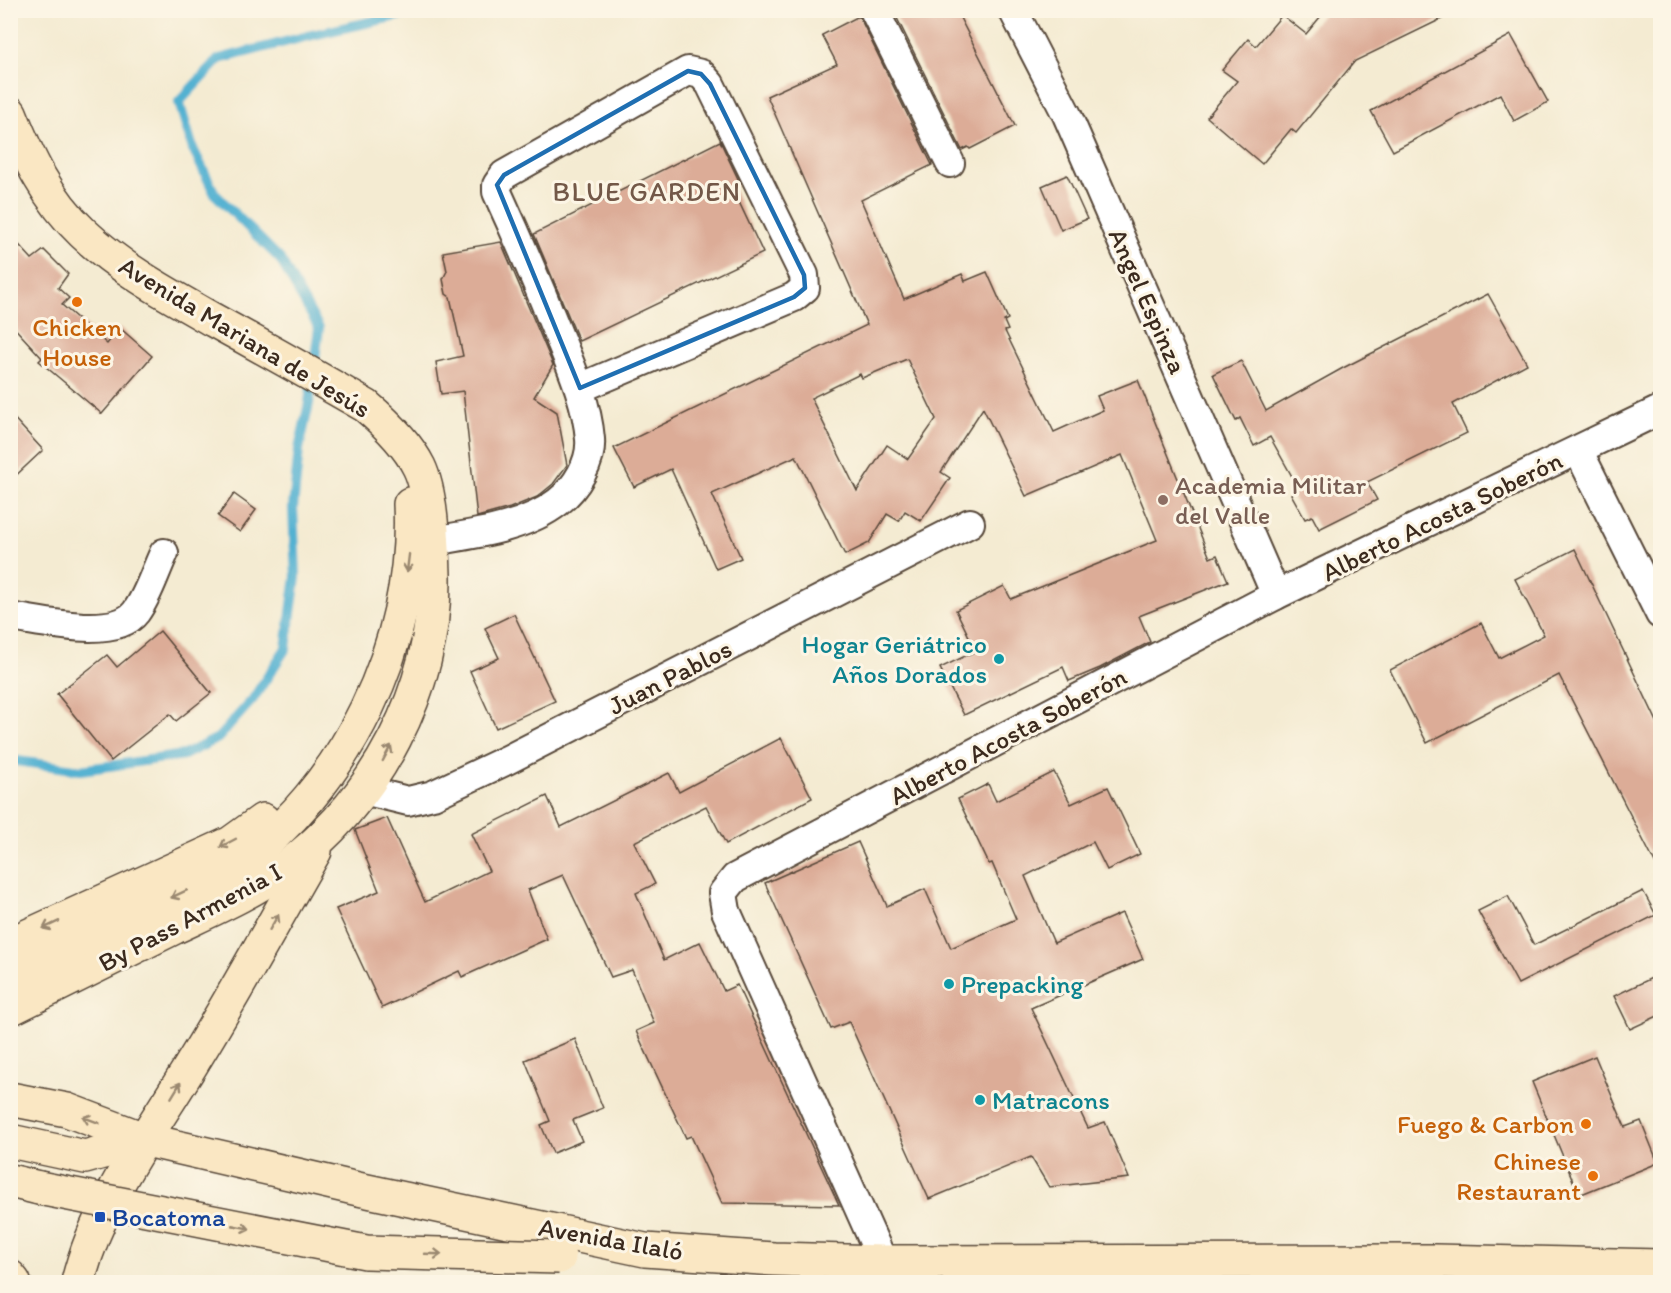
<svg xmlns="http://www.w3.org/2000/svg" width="1671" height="1293" viewBox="0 0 1671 1293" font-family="Itim,sans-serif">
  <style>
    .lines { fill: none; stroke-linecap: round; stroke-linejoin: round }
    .stream { stroke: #52b1d1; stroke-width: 10 }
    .building { fill: #dcac97; fill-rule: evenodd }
    .street-casing { stroke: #574739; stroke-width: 32 }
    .secondary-casing { stroke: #574739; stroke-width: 36 }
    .street { stroke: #fff; stroke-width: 28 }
    .secondary { stroke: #fae7c3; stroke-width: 33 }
    .secondary-bridge-casing { stroke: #574739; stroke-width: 36; stroke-linecap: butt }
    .secondary-bridge { stroke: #fae7c3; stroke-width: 33 }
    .oneway { stroke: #9a8870 }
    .marked { fill: none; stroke: #1f6fb2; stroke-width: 4.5; stroke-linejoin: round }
    .food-dot { fill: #e8710a; stroke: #fcf5e5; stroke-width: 2 }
    .education-dot { fill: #8d6e63; stroke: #fcf5e5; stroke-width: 2 }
    .culture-dot { fill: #0f9aa8; stroke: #fcf5e5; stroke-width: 2 }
    .transit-dot { fill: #1a4fb4; stroke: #fcf5e5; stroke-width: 2 }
    .labels { text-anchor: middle; stroke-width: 6; stroke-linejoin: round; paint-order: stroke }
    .street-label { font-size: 26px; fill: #3b2a1e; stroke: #fcf5e5 }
    .food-label { font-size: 26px; fill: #c56008; stroke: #fcf5e5; text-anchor: end }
    .education-label { font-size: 26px; fill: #785e54; stroke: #fcf5e5; text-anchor: start }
    .culture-label { font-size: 26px; fill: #0d838f; stroke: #fcf5e5; text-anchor: start }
    .transit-label { font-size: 26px; fill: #164399; stroke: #fcf5e5; text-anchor: start }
    .neighbourhood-label { font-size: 27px; letter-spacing: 1.5px; fill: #735848; stroke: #fcf5e5 }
  </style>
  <rect width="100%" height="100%" fill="#fcf5e5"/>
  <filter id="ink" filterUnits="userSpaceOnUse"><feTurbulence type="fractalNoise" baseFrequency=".0167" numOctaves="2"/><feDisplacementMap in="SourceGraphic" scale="12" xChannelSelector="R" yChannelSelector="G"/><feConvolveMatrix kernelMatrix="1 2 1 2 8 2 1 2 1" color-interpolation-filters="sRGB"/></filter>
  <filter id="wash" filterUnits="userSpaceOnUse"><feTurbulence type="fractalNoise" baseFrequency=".008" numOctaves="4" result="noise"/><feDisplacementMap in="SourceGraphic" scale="24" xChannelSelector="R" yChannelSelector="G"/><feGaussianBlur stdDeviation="1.35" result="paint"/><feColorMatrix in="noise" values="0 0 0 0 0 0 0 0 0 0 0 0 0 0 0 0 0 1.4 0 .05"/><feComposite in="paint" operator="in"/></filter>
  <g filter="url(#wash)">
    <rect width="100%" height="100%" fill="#f4ebd2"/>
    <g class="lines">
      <polyline class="stream" points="10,760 81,770 184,755 218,738 253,699 286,648 296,577 293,508 299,449 309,403 319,328 280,259 215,194 193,149 179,102 219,59 308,36 423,10"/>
    </g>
    <g id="blocks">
      <g class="building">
        <polygon points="893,10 956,10 1015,126 970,149 968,147 962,150"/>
        <polygon points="1326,10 1460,10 1355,61 1296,133 1291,129 1262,164 1207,117 1237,81 1222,70 1248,39 1256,46 1282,15 1306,34"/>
        <path d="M 859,16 L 932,165 L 861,200 L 904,299 L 962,274 L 965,281 L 987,272 L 1008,319 L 1004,321 L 1008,330 L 1005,331 L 1054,432 L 1103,410 L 1097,396 L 1138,380 L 1210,558 L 1217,555 L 1228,581 L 1139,616 L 1150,642 L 1100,668 L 1069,681 L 1063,667 L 964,715 L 940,668 L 976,651 L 956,610 L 1004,586 L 1011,599 L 1157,540 L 1122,455 L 1026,496 L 983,408 L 941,472 L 950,478 L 921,521 L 905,511 L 899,521 L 887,514 L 869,543 L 845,555 L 796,456 L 712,494 L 741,558 L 716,569 L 671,469 L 634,487 L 614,448 L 867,325 L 767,96 L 837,64 L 822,35 ZM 907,359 L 936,419 L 908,459 L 887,445 L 857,491 L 811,398 L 860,374 L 862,378 Z"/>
        <polygon points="1511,35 1548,102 1514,121 1500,94 1393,151 1371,111"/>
        <polygon points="720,141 740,183 732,187 763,253 579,341 534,234"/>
        <polygon points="1067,175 1087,219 1061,230 1042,186"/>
        <polygon points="10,235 32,259 44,250 68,274 58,288 69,298 62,305 107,344 120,328 152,356 102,414 39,361 42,358 10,323"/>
        <polygon points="501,242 553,365 534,397 557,412 567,465 553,484 537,497 510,508 477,517 463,391 441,394 436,362 463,356 450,297 446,294 443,279 447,271 443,252"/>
        <polygon points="1488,294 1527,364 1453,404 1467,433 1367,482 1377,500 1319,529 1312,516 1305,519 1291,494 1299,489 1270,437 1254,446 1240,418 1236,421 1213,374 1241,361 1266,411 1343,368"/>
        <polygon points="10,414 43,450 10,481"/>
        <polygon points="234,494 256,510 240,532 218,516"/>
        <polygon points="1575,549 1660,728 1660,873 1559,675 1427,743 1390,670 1481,623 1499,658 1544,635 1515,579"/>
        <polygon points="514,614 555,701 496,728 470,671 499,658 485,628"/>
        <polygon points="160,631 211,693 176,721 170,714 111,761 57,694 107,655 117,667"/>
        <polygon points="781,738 812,798 726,844 706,806 634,842 655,884 636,893 664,960 700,942 724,991 737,985 839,1205 722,1203 691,1136 686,1138 636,1031 654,1023 632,970 611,977 563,875 528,890 547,939 462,977 459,971 382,1008 336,909 379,891 355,830 387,818 425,902 489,871 471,834 547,796 561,827 669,773 679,792"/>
        <polygon points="1054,772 1071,804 1108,787 1140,854 1107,870 1093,842 1025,876 1054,943 1122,913 1143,959 1031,1008 1088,1128 1105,1122 1129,1178 1049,1187 1031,1157 929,1199 849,1022 831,1029 765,883 858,842 887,906 925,889 951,948 1016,919 992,863 989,864 958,799 988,784 996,801"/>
        <polygon points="1643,891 1656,915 1518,984 1478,911 1508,896 1534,945"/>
        <polygon points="1660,974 1660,1015 1630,1029 1614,996"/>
        <polygon points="575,1039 603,1108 573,1120 582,1141 553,1153 541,1125 550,1121 525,1060"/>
        <polygon points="1595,1056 1625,1127 1641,1121 1658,1163 1579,1195 1532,1082"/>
      </g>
    </g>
  </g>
  <g filter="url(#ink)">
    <use href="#blocks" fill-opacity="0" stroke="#574739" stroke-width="1.5"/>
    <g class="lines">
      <defs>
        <g id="street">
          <polyline points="874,10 950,163"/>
          <polyline points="1013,10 1067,115 1276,595"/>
          <polyline points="1578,450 1660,614"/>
          <path d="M 433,541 C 474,534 525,528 558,502 C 576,488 592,462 590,439 C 587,404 573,371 560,339 C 540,289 519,240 497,192 L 497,185 L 504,175 L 688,71 L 701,74 L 710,84 L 804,275 L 805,288 L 794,297 L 580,388"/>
          <path d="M 10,617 C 41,621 115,640 136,612 C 148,596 155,572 164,553"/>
          <polyline points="363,790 408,801 433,795 507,760 970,523"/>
          <polyline points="883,1262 726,911 723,893 735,878 1276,595 1660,410"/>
        </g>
        <g id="secondary">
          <path d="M 10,113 C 28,158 47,199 83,233 C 122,270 169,295 215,321 C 266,349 316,377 366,406 C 386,423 407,443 419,467 C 432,494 433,545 434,575 C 436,689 376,801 285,868 C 251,893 211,910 173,928 C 119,955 65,982 10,1009"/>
          <polyline points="10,944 231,843 263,820"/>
          <path d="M 10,973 L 232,869 C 346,790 417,643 410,504"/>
          <polyline points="10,1099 67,1110 146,1140 358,1189 645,1250 774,1259 883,1262 1435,1261 1660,1266"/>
          <polyline points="10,1141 85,1157 146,1140"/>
          <polyline points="10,1181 39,1188"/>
          <polyline points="10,1277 14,1282"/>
          <path d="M 78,1282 C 98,1200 153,1129 196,1057 C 237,990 275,920 315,851"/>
        </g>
      </defs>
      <use href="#street" class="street-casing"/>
      <use href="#secondary" class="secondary-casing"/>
      <use href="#street" class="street"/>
      <use href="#secondary" class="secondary"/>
      <defs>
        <polyline id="secondary-bridge" points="39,1188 366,1252 559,1257"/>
      </defs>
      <use href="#secondary-bridge" class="secondary-bridge-casing"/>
      <use href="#secondary-bridge" class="secondary-bridge"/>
    </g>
    <defs><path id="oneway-shaft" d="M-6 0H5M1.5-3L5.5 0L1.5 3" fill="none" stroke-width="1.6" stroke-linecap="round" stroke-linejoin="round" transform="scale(1.5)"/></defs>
    <g class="oneway">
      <use href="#oneway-shaft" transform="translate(408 563) rotate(97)"/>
      <use href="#oneway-shaft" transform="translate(387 753) rotate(-62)"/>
      <use href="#oneway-shaft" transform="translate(228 843) rotate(152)"/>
      <use href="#oneway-shaft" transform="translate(179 894) rotate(155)"/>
      <use href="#oneway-shaft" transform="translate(274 922) rotate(-60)"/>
      <use href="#oneway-shaft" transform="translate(51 925) rotate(155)"/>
      <use href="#oneway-shaft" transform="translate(176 1090) rotate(-59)"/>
      <use href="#oneway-shaft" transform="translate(91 1120) rotate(-159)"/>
      <use href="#oneway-shaft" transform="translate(241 1227) rotate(11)"/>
      <use href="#oneway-shaft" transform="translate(433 1254) rotate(2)"/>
    </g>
  </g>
  <path class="marked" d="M 688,71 L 701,74 L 710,84 L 804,275 L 805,288 L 794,297 L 580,388 L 497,185 L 504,175 Z"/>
  <g class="food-dot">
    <circle cx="77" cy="302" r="6"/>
    <circle cx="1586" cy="1124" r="6"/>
    <circle cx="1593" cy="1176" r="6"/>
  </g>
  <circle class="education-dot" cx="1163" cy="500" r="6"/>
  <g class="culture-dot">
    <circle cx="999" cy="659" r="6"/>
    <circle cx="949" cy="984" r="6"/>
    <circle cx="980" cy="1100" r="6"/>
  </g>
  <rect class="transit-dot" x="94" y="1211" width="12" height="12" rx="3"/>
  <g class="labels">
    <g class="street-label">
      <text transform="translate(1148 301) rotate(66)" y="9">Angel Espinza</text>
      <text transform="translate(245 337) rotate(31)" y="9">Avenida Mariana de Jesús</text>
      <text transform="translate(1442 516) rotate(-26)" y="9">Alberto Acosta Soberón</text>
      <text transform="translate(670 677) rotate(-27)" y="9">Juan Pablos</text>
      <text transform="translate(1008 736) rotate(-28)" y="9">Alberto Acosta Soberón</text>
      <text transform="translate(190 917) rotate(-28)" y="9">By Pass Armenia I</text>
      <text transform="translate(611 1239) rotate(10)" y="9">Avenida Ilaló</text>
    </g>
    <g class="food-label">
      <text x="77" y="336" text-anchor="middle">Chicken<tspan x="77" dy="30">House</tspan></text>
      <text x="1574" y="1133">Fuego &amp; Carbon</text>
      <text x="1581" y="1170">Chinese<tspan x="1581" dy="30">Restaurant</tspan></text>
    </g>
    <g class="education-label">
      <text x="1175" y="494">Academia Militar<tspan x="1175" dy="30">del Valle</tspan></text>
    </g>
    <g class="culture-label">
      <text x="987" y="653" text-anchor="end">Hogar Geriátrico<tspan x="987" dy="30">Años Dorados</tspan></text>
      <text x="961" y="993">Prepacking</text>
      <text x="992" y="1109">Matracons</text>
    </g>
    <g class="transit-label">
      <text x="112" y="1226">Bocatoma</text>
    </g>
    <g class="neighbourhood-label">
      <text x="647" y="201">BLUE GARDEN</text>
    </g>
  </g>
  <rect width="1671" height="1293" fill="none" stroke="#fcf5e5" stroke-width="36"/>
</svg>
